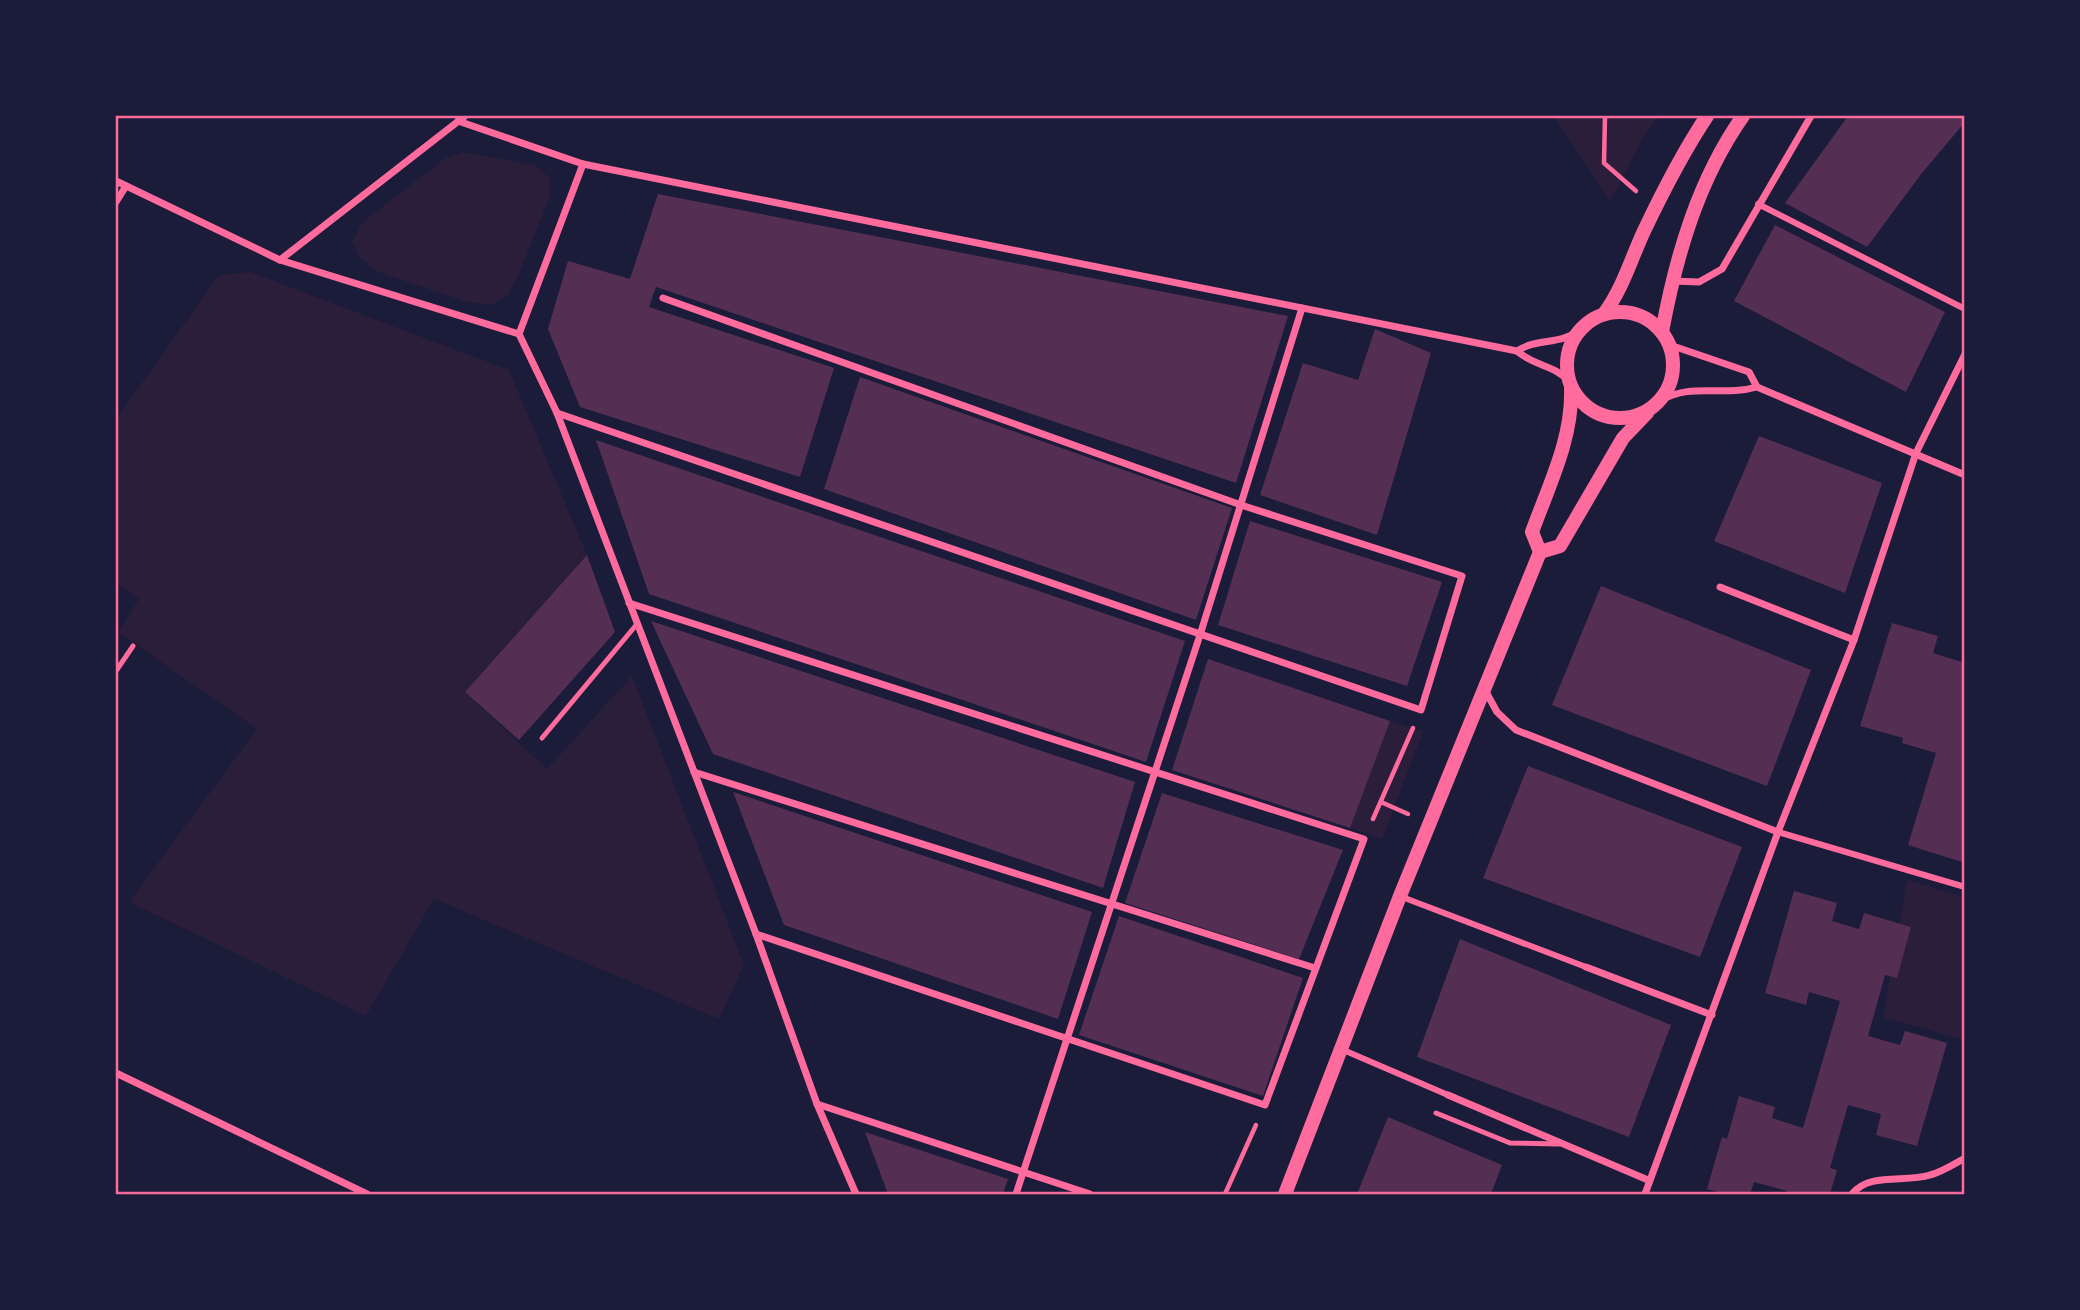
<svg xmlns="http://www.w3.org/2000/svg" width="2080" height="1310" viewBox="0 0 2080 1310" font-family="'Source Sans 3',sans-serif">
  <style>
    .green { fill: #2a1e3b }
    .building { fill: #542f53 }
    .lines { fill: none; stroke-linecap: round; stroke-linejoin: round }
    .path { stroke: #ff6b9d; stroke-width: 4.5 }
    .service { stroke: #ff6b9d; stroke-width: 5 }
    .pedestrian { stroke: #ff6b9d; stroke-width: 6 }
    .minor { stroke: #ff6b9d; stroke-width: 7 }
    .secondary { stroke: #ff6b9d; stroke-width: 14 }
    .neatline { fill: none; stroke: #ff6b9d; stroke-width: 2.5 }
  </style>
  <rect width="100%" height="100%" fill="#1b1b3a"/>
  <g class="green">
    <polygon points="1554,116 1659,116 1644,136 1610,201"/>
    <polygon points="462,152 535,165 550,178 549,199 519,274 508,295 491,305 467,302 378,272 360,258 352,241 363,222 444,159"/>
    <polygon points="250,272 509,370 587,555 465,692 547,769 632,676 744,965 719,1019 434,899 366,1016 129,902 257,729 118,632 139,599 116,583 116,419 219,275"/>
    <polygon points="1390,721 1423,732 1382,839 1350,828"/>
    <polygon points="1907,880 1964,897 1964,1040 1883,1017"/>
  </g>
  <g class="building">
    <polygon points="1848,116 1965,116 1965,122 1922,173 1867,247 1785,203"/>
    <polygon points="658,194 1288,316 1236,483 656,287 649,307 834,368 800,477 580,407 548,329 568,261 630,279"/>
    <polygon points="1775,225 1945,312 1906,392 1734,301"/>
    <polygon points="1375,329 1431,353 1377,535 1260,495 1303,363 1358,380"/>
    <polygon points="860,377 1232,508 1196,620 824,489"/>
    <polygon points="1759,436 1882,483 1845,593 1714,541"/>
    <polygon points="596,440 1185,641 1146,762 649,594"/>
    <polygon points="1250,521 1442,582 1407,686 1218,625"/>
    <polygon points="587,555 615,632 519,740 465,692"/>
    <polygon points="1601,586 1811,670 1767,786 1552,705"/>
    <polygon points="651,621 1135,782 1103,888 713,754"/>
    <polygon points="1892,623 1938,636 1933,653 1965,663 1965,863 1908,845 1936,753 1902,743 1903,738 1860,726"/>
    <polygon points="1208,659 1390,721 1350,828 1172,770"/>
    <polygon points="1528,766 1742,847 1700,957 1483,878"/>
    <polygon points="733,792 1092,912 1058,1019 784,925"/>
    <polygon points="1162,793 1343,850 1299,959 1125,903"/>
    <polygon points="1794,891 1837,903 1832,921 1859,929 1864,913 1911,927 1897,978 1885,975 1868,1036 1900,1045 1905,1031 1947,1043 1917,1146 1876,1135 1881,1114 1848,1105 1830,1168 1837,1170 1830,1194 1786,1194 1787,1191 1754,1182 1750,1194 1725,1194 1707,1189 1722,1137 1727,1139 1739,1096 1775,1107 1772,1118 1803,1128 1840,1001 1809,992 1806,1005 1765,993"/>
    <polygon points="1119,916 1303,978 1263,1096 1079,1035"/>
    <polygon points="1460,939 1671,1025 1629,1137 1417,1057"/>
    <polygon points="1388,1117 1502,1165 1491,1194 1357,1194"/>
    <polygon points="865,1132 1008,1179 1003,1194 888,1194"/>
  </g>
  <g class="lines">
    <g class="path">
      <polyline points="1605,116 1604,163 1636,191"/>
      <polyline points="1381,802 1408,814"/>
      <polyline points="1373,819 1413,728"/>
      <polyline points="1225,1194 1256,1125"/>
    </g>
    <g class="service">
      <polyline points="116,671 133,646"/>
      <polyline points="542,738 637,624"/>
      <polyline points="1436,1113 1510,1143 1559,1144"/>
    </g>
    <g class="pedestrian">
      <polyline points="1758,204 1965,309"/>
      <polyline points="1778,832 1965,887"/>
      <polyline points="1402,897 1586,967"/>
      <polyline points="1341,1049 1448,1095"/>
    </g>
    <g class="minor">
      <path d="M 583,164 L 1517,351 C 1533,366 1555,365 1570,382"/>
      <polyline points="116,181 280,260 519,334 583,164 458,121"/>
      <polyline points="116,202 126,186"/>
      <polyline points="280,260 465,116"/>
      <polyline points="1673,281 1699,282 1722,269 1811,116"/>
      <polyline points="519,334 557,413 756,934 817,1104 856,1194"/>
      <polyline points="1670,345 1749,372 1757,387 1965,475"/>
      <path d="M 1517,351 C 1537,338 1558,345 1579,331"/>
      <path d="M 1660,401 C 1691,382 1723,397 1757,387"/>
      <polyline points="557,413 1421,710 1462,576 1241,505 663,298"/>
      <polyline points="1720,587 1854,640"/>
      <polyline points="629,603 1364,839 1265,1105 756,934"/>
      <polyline points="1485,690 1497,712 1516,730 1778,832"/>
      <polyline points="694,772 1315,968"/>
      <polyline points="1586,967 1712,1015"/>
      <polyline points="116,1073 367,1194"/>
      <polyline points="1448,1095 1648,1180"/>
      <polyline points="817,1104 1090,1194"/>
      <polyline points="1016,1194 1200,635 1302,308"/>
      <polyline points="1645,1194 1778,832 1854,640 1916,453 1965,354"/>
      <path d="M 1852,1194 C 1869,1172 1905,1183 1930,1175 C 1942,1172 1954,1164 1965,1158"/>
    </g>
    <g class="secondary">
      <circle cx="1620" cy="365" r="53"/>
      <path d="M 1604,314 C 1623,288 1631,259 1644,231 C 1663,191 1683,152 1707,116"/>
      <path d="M 1662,332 C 1676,256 1698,180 1743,116"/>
      <polyline points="1540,552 1560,546 1623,438 1647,413"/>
      <path d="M 1285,1194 L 1400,896 L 1540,552 L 1532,532 C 1549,485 1573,438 1571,388"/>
    </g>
  </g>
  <rect width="2080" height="1310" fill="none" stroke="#1b1b3a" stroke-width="234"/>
  <rect x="117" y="117" width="1846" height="1076" class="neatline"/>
</svg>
